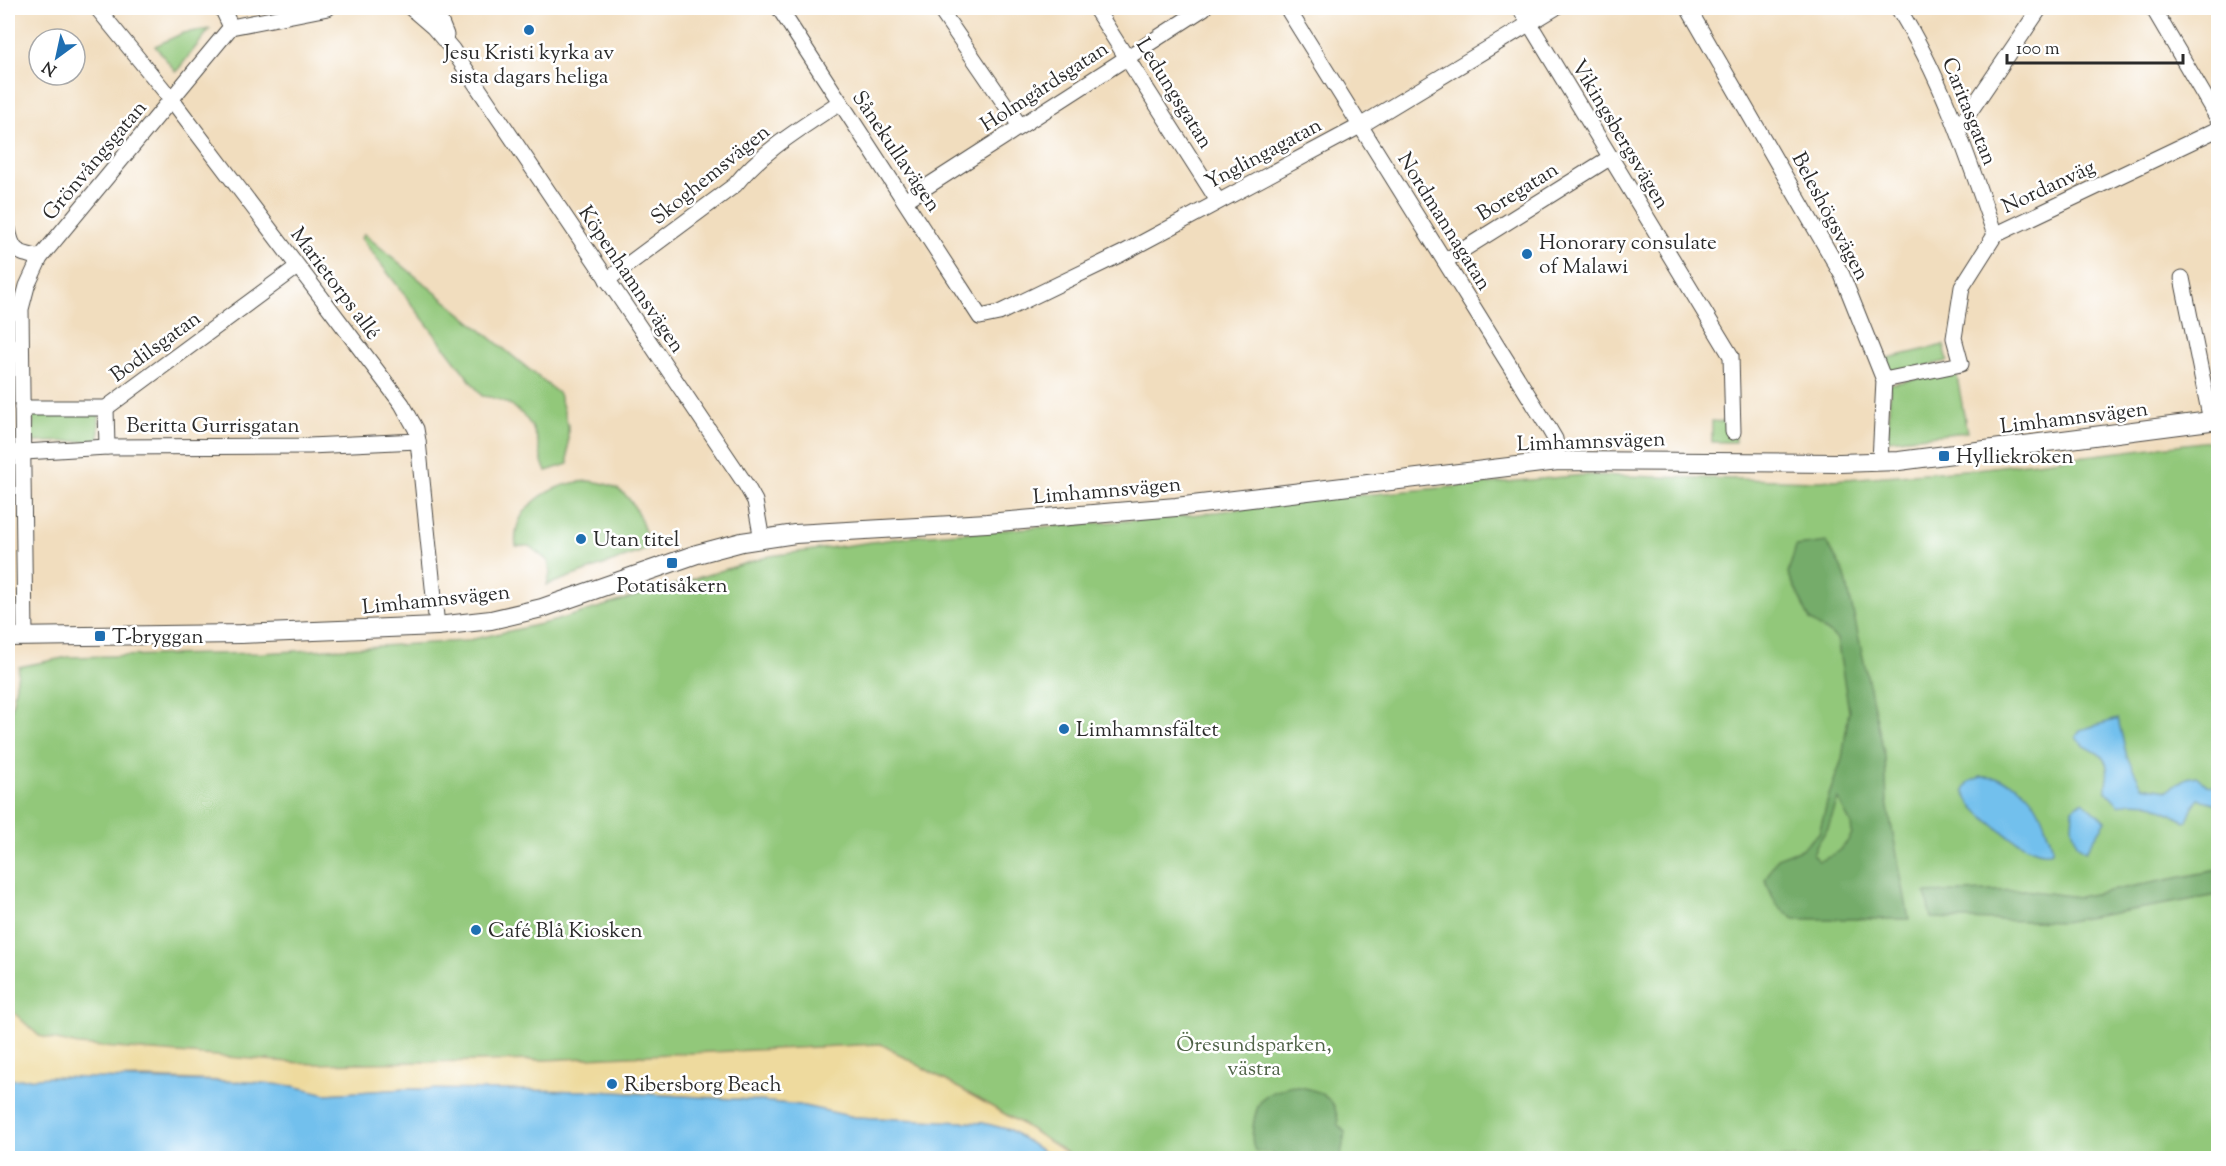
<svg xmlns="http://www.w3.org/2000/svg" width="2226" height="1166" viewBox="0 0 2226 1166" font-family="'Sorts Mill Goudy',serif">
  <style>
    .green { fill: #92c87a; stroke: #5e7a52; stroke-width: 1.5 }
    .forest { fill: #75ac6a; stroke: #506c4a; stroke-width: 1.5; fill-rule: evenodd }
    .sand { fill: #eeda9e; stroke: #8c8264; stroke-width: 1.5 }
    .water { fill: #72c0ed; stroke: #4e768c; stroke-width: 1.5 }
    .lines { fill: none; stroke-linecap: round; stroke-linejoin: round }
    .minor-casing { stroke: #494641; stroke-width: 17 }
    .major-casing { stroke: #494641; stroke-width: 20 }
    .minor { stroke: #fff; stroke-width: 15 }
    .major { stroke: #fff; stroke-width: 18 }
    .poi-dot { fill: #1f6fb2; stroke: #fff; stroke-width: 2 }
    .labels { text-anchor: middle; stroke-width: 5; stroke-linejoin: round; paint-order: stroke }
    .poi-label { font-size: 21px; fill: #2b2b2b; stroke: #fff; text-anchor: start }
    .street-label { font-size: 21px; fill: #2b2b2b; stroke: #fff }
    .park-label { font-size: 21px; fill: #4f6247; stroke: #fff }
  </style>
  <rect width="100%" height="100%" fill="#fff"/>
  <filter id="ink" filterUnits="userSpaceOnUse"><feTurbulence type="fractalNoise" baseFrequency=".0167" numOctaves="2"/><feDisplacementMap in="SourceGraphic" scale="12" xChannelSelector="R" yChannelSelector="G"/><feConvolveMatrix kernelMatrix="1 2 1 2 8 2 1 2 1" color-interpolation-filters="sRGB"/></filter>
  <filter id="wash" filterUnits="userSpaceOnUse"><feTurbulence type="fractalNoise" baseFrequency=".008" numOctaves="4" result="noise"/><feDisplacementMap in="SourceGraphic" scale="24" xChannelSelector="R" yChannelSelector="G"/><feGaussianBlur stdDeviation="1.35" result="paint"/><feColorMatrix in="noise" values="0 0 0 0 0 0 0 0 0 0 0 0 0 0 0 0 0 1.4 0 .05"/><feComposite in="paint" operator="in"/></filter>
  <g filter="url(#wash)">
    <rect width="100%" height="100%" fill="#f1ddbe"/>
    <g class="green">
      <polygon points="210,29 176,72 155,46 183,33"/>
      <path d="M 364,234 L 559,394 L 568,425 L 568,464 L 546,471 C 539,459 541,448 536,436 C 528,413 506,398 482,396 L 361,238 Z"/>
      <polygon points="1944,345 1948,361 1888,375 1884,359"/>
      <polygon points="1956,371 1967,432 1888,440 1890,384"/>
      <polygon points="99,412 99,441 33,442 33,413"/>
      <polygon points="1712,421 1723,422 1735,434 1735,442 1712,442"/>
      <polygon points="2218,440 2218,1158 1075,1158 1017,1121 881,1044 547,1060 313,1064 78,1045 39,1036 13,1012 8,1012 8,729 19,667 68,657 262,653 465,641 554,621 770,556 916,536 1167,518 1319,499 1585,475 1819,481 1977,469"/>
      <path d="M 588,481 C 633,484 637,511 651,548 L 547,585 L 550,573 L 548,561 L 529,546 L 516,546 C 511,506 553,483 588,481 Z"/>
    </g>
    <g class="forest">
      <path d="M 1827,542 L 1845,575 L 1885,757 L 1887,802 L 1909,919 L 1794,919 L 1776,904 L 1765,880 L 1777,858 L 1801,849 L 1819,833 L 1829,795 L 1842,759 L 1849,711 L 1837,639 L 1810,620 L 1788,573 L 1796,546 ZM 1838,799 L 1851,824 L 1852,834 C 1845,847 1833,857 1818,861 L 1813,855 L 1816,846 L 1828,828 Z"/>
      <polygon points="2218,870 2218,895 2063,922 1931,918 1925,893 2025,890 2078,897"/>
      <path d="M 1288,1086 C 1313,1087 1338,1095 1338,1125 L 1345,1132 L 1341,1156 L 1345,1158 L 1278,1158 L 1270,1152 L 1255,1151 C 1249,1138 1254,1103 1267,1095 C 1273,1091 1281,1091 1288,1086 Z"/>
    </g>
    <polygon class="sand" points="8,1012 13,1012 39,1036 78,1045 313,1064 547,1060 881,1044 1017,1121 1075,1158 1053,1158 1010,1130 983,1123 854,1117 799,1105 750,1100 597,1091 407,1089 326,1094 293,1086 250,1082 147,1078 8,1080"/>
    <g class="water">
      <path d="M 2118,719 L 2127,757 L 2142,786 L 2168,790 L 2187,778 L 2196,776 L 2207,785 L 2218,787 L 2218,804 L 2199,799 L 2193,806 L 2187,820 L 2184,821 L 2151,803 L 2130,802 L 2119,805 L 2106,791 C 2105,783 2109,775 2107,767 C 2103,748 2084,752 2076,737 L 2080,730 Z"/>
      <path d="M 1981,777 C 2018,777 2035,794 2046,828 C 2048,835 2053,843 2052,851 C 2035,861 1966,810 1964,791 L 1969,782 Z"/>
      <polygon points="2083,801 2106,821 2086,851 2077,845 2072,827 2073,809"/>
      <polygon points="51,1077 250,1082 293,1086 326,1094 407,1089 597,1091 750,1100 799,1105 854,1117 983,1123 1010,1130 1053,1158 8,1158 8,1080"/>
    </g>
  </g>
  <g filter="url(#ink)">
    <g class="lines">
      <defs>
        <g id="minor">
          <polyline points="97,8 172,100 402,404 416,429 418,441 437,626"/>
          <polyline points="222,8 231,27"/>
          <polyline points="411,8 433,27 452,49 746,485 755,501 762,540"/>
          <polyline points="435,8 446,35"/>
          <polyline points="779,8 980,317 999,313 1121,254 1360,126 1555,8"/>
          <polyline points="939,8 1020,126"/>
          <polyline points="1095,8 1218,201"/>
          <polyline points="1287,8 1548,427 1555,439 1558,461"/>
          <polyline points="1520,8 1731,356 1733,432"/>
          <polyline points="1688,8 1842,275 1884,380 1880,461"/>
          <path d="M 1898,8 C 1942,78 1968,157 1995,235"/>
          <polyline points="2153,8 2218,119"/>
          <polyline points="1958,129 2040,8"/>
          <polyline points="906,200 1204,8"/>
          <path d="M 8,229 C 13,254 18,252 40,258"/>
          <polyline points="1445,261 1611,157"/>
          <polyline points="2182,278 2211,421"/>
          <path d="M 607,280 L 735,185 C 763,150 803,127 840,102"/>
          <polyline points="1884,380 1961,364 1954,338 1962,287 1995,235 2218,129"/>
          <polyline points="22,408 106,408 297,267"/>
          <polyline points="106,408 107,447"/>
          <polyline points="8,453 107,447 309,446 418,441"/>
          <polyline points="25,637 21,309 27,286 40,258 231,27 328,8"/>
        </g>
        <polyline id="major" points="8,637 241,634 437,626 491,620 542,608 697,554 742,542 795,534 987,523 1176,507 1558,461 1840,463 1899,461 2218,420"/>
      </defs>
      <use href="#minor" class="minor-casing"/>
      <use href="#major" class="major-casing"/>
      <use href="#minor" class="minor"/>
      <use href="#major" class="major"/>
    </g>
  </g>
  <g class="poi-dot">
    <circle cx="529" cy="30" r="6"/>
    <circle cx="1527" cy="254" r="6"/>
    <rect x="1938" y="450" width="12" height="12" rx="3"/>
    <circle cx="581" cy="539" r="6"/>
    <rect x="666" y="557" width="12" height="12" rx="3"/>
    <rect x="94" y="630" width="12" height="12" rx="3"/>
    <circle cx="1064" cy="729" r="6"/>
    <circle cx="476" cy="930" r="6"/>
    <circle cx="612" cy="1084" r="6"/>
  </g>
  <g class="labels">
    <g class="poi-label">
      <text x="529" y="59" text-anchor="middle">Jesu Kristi kyrka av<tspan x="529" dy="24">sista dagars heliga</tspan></text>
      <text x="1539" y="249">Honorary consulate<tspan x="1539" dy="24">of Malawi</tspan></text>
      <text x="1956" y="463">Hylliekroken</text>
      <text x="593" y="546">Utan titel</text>
      <text x="672" y="592" text-anchor="middle">Potatisåkern</text>
      <text x="112" y="643">T-bryggan</text>
      <text x="1076" y="736">Limhamnsfältet</text>
      <text x="488" y="937">Café Blå Kiosken</text>
      <text x="624" y="1091">Ribersborg Beach</text>
    </g>
    <g class="street-label">
      <text transform="translate(1044 86) rotate(-33)" y="7">Holmgårdsgatan</text>
      <text transform="translate(1175 93) rotate(58)" y="7">Ledungsgatan</text>
      <text transform="translate(1970 111) rotate(68)" y="7">Caritasgatan</text>
      <text transform="translate(1621 134) rotate(59)" y="7">Vikingsbergsvägen</text>
      <text transform="translate(897 151) rotate(56)" y="7">Sånekullavägen</text>
      <text transform="translate(1263 153) rotate(-28)" y="7">Ynglingagatan</text>
      <text transform="translate(94 160) rotate(-50)" y="7">Grönvångsgatan</text>
      <text transform="translate(710 174) rotate(-39)" y="7">Skoghemsvägen</text>
      <text transform="translate(2048 186) rotate(-25)" y="7">Nordanväg</text>
      <text transform="translate(1517 191) rotate(-32)" y="7">Boregatan</text>
      <text transform="translate(1831 216) rotate(62)" y="7">Beleshögsvägen</text>
      <text transform="translate(1445 221) rotate(58)" y="7">Nordmannagatan</text>
      <text transform="translate(632 279) rotate(56)" y="7">Köpenhamnsvägen</text>
      <text transform="translate(336 283) rotate(53)" y="7">Marietorps allé</text>
      <text transform="translate(155 346) rotate(-36)" y="7">Bodilsgatan</text>
      <text transform="translate(2074 417) rotate(-7)" y="7">Limhamnsvägen</text>
      <text x="213" y="432">Beritta Gurrisgatan</text>
      <text transform="translate(1591 441) rotate(-2)" y="7">Limhamnsvägen</text>
      <text transform="translate(1107 490) rotate(-5)" y="7">Limhamnsvägen</text>
      <text transform="translate(436 599) rotate(-6)" y="7">Limhamnsvägen</text>
    </g>
    <g class="park-label">
      <text x="1254" y="1051">Öresundsparken,<tspan x="1254" dy="24">västra</tspan></text>
    </g>
  </g>
  <rect width="2226" height="1166" fill="none" stroke="#fff" stroke-width="30"/>
  <g transform="translate(57 57) rotate(213)"><circle r="28" fill="#ffffff" stroke="#aaaaaa" stroke-width="1.5"/>
  <path d="M0-4.5L10 22L0 15L-10 22Z" fill="#1f6fb2"/>
  <text y="-9" font-size="16" font-weight="bold" text-anchor="middle" fill="#2b2b2b">N</text>
  </g>
  <path d="M2007 54v9h176v-9" fill="none" stroke="#2b2b2b" stroke-width="3"/>
  <text x="2016" y="54" font-size="18" fill="#2b2b2b" stroke="#ffffff" stroke-width="4.5" paint-order="stroke">100 m</text>
</svg>
